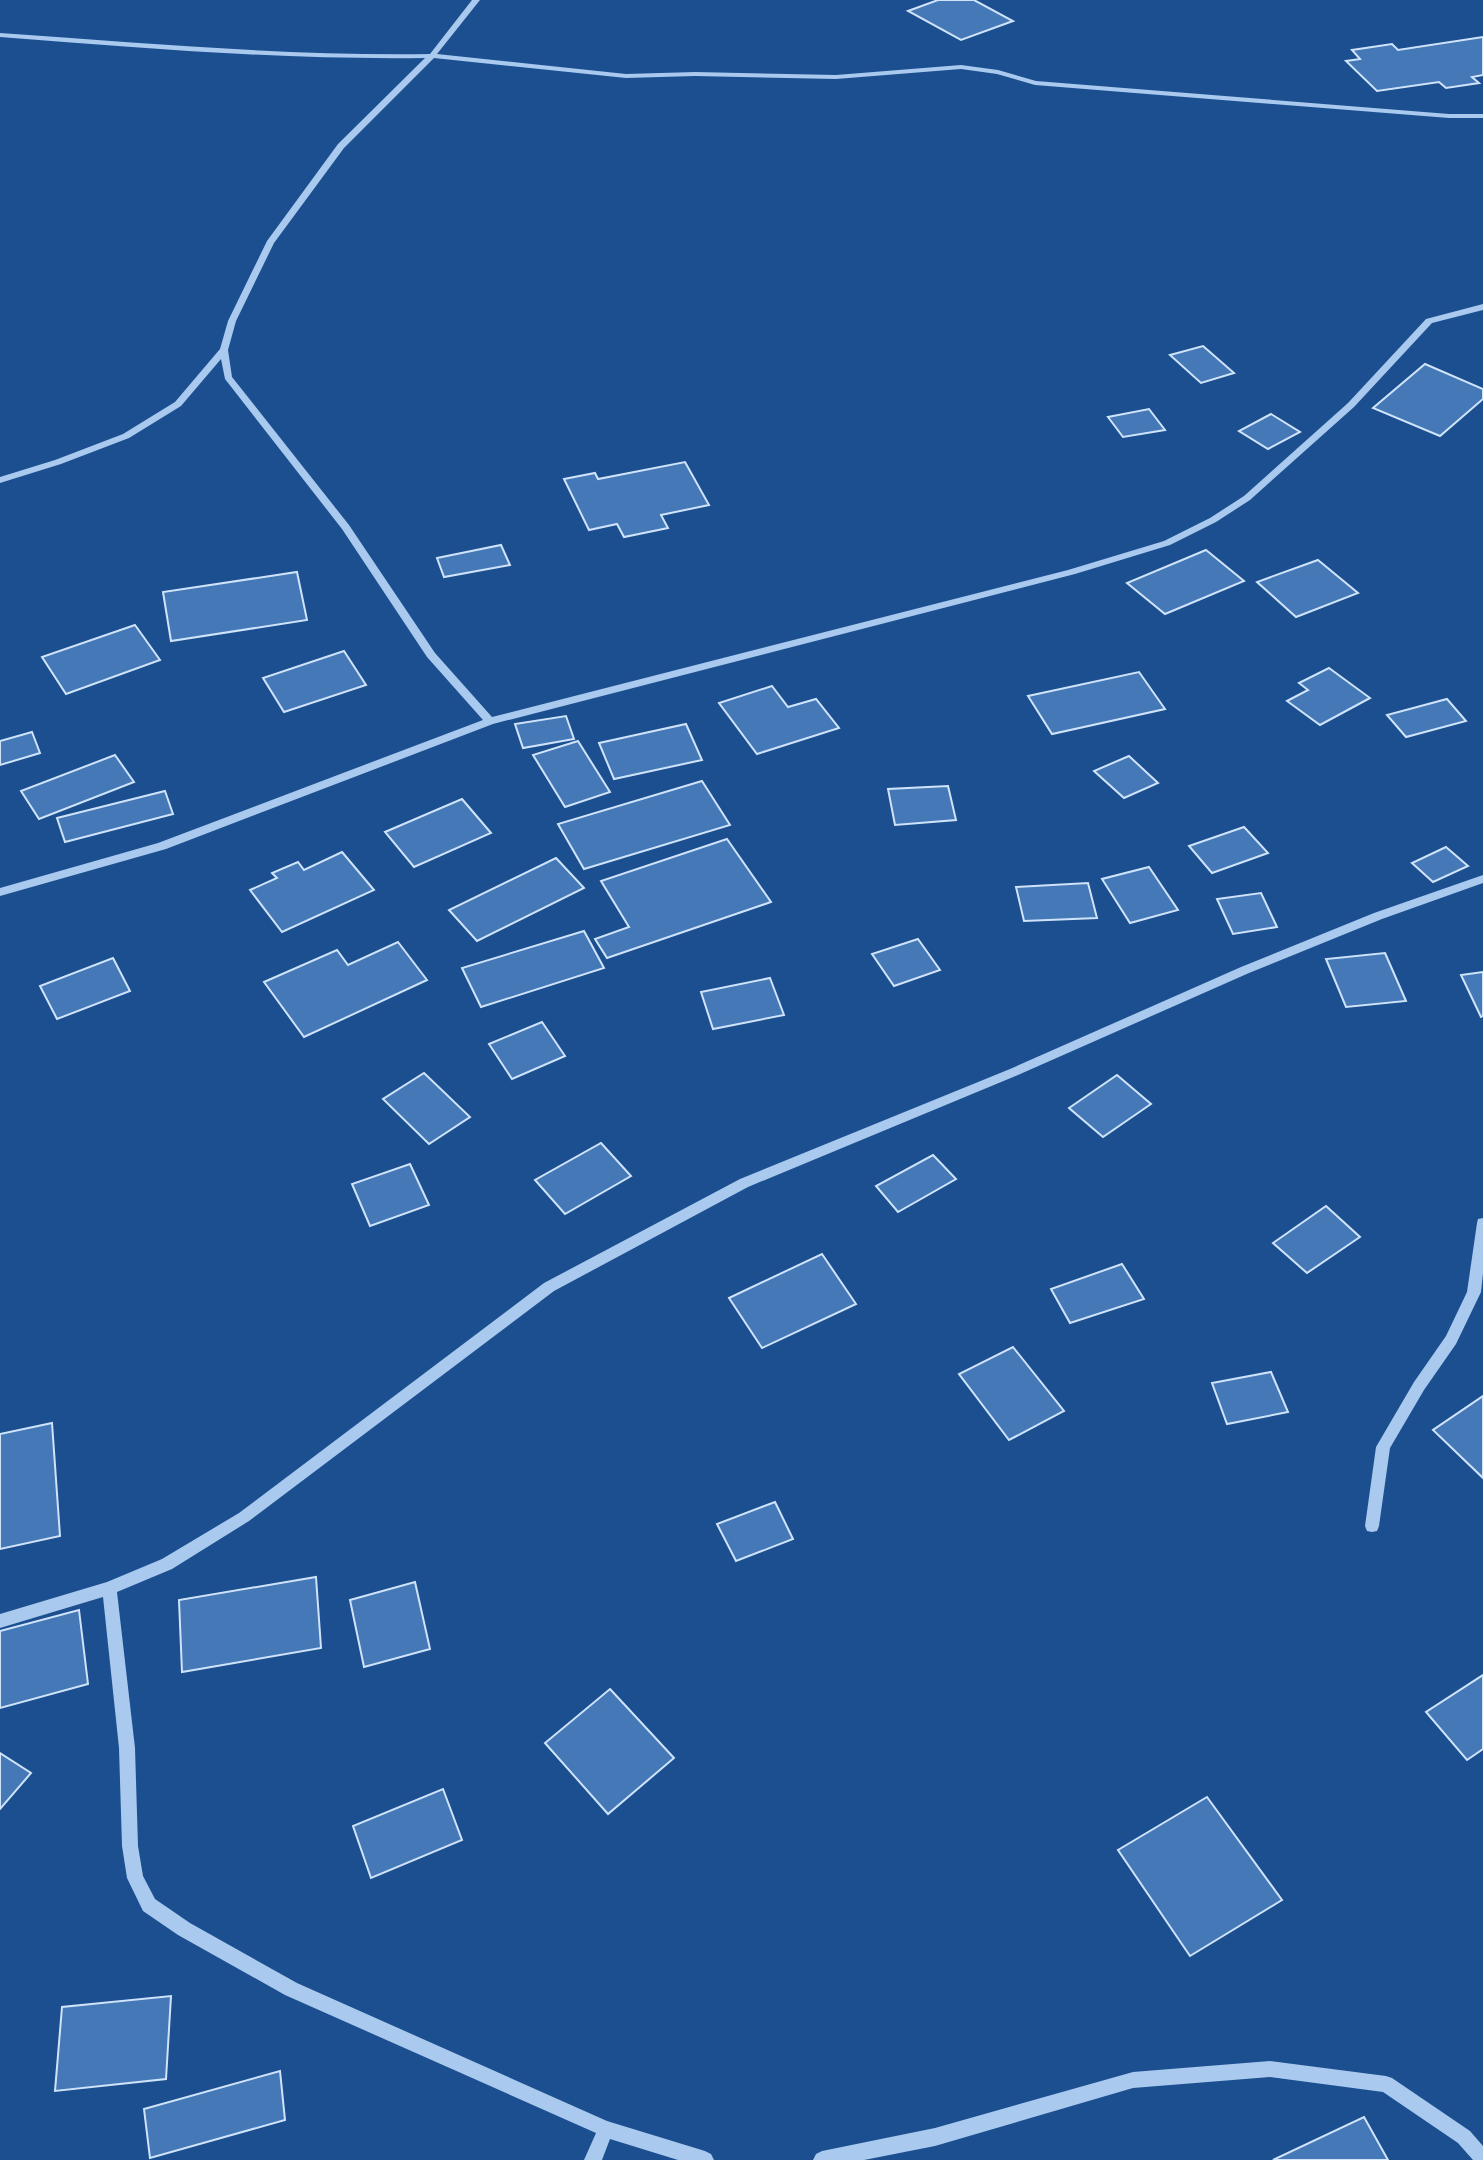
<svg xmlns="http://www.w3.org/2000/svg" width="1483" height="2160" viewBox="0 0 1483 2160" font-family="'DejaVu Sans',sans-serif">
  <style>
    .building { fill: #4478b7; stroke: #cfe3fa; stroke-width: 2 }
    .lines { fill: none; stroke-linecap: round; stroke-linejoin: round }
    .minor { fill: #a9c9ee; fill-rule: evenodd }
  </style>
  <rect width="100%" height="100%" fill="#1b4f8f"/>
  <g class="building">
    <polygon points="938,0 974,0 1013,21 961,40 908,11"/>
    <polygon points="1483,37 1483,75 1472,77 1479,83 1446,88 1439,82 1377,91 1346,61 1360,59 1352,50 1392,44 1398,50"/>
    <polygon points="1203,346 1234,373 1201,383 1170,355"/>
    <polygon points="1425,364 1483,389 1483,399 1440,436 1373,408"/>
    <polygon points="1149,409 1165,430 1123,437 1108,417"/>
    <polygon points="1271,414 1300,432 1268,449 1239,431"/>
    <polygon points="685,462 709,505 661,515 668,528 624,537 617,524 589,530 564,479 595,473 598,479"/>
    <polygon points="501,545 510,565 444,577 437,558"/>
    <polygon points="1206,550 1244,581 1165,614 1127,583"/>
    <polygon points="1318,560 1358,593 1296,617 1257,582"/>
    <polygon points="297,572 307,620 171,641 163,592"/>
    <polygon points="135,625 160,660 66,694 42,657"/>
    <polygon points="344,651 366,685 284,712 263,678"/>
    <polygon points="1329,668 1370,698 1320,725 1287,701 1308,690 1299,683"/>
    <polygon points="1139,672 1165,709 1052,734 1028,696"/>
    <polygon points="772,686 788,707 816,699 839,728 757,754 719,703"/>
    <polygon points="1447,699 1466,721 1406,737 1387,715"/>
    <polygon points="566,716 574,739 523,748 515,724"/>
    <polygon points="686,724 702,760 614,779 599,743"/>
    <polygon points="32,732 40,753 0,765 0,741"/>
    <polygon points="578,741 610,792 565,807 533,755"/>
    <polygon points="115,755 134,782 39,819 21,791"/>
    <polygon points="1129,756 1158,783 1124,798 1094,771"/>
    <polygon points="702,781 730,825 584,869 558,824"/>
    <polygon points="948,786 956,820 895,825 888,789"/>
    <polygon points="165,791 173,814 65,842 57,818"/>
    <polygon points="462,799 491,833 414,867 385,832"/>
    <polygon points="1244,827 1268,853 1212,873 1189,846"/>
    <polygon points="727,839 771,902 607,958 595,939 629,927 601,881"/>
    <polygon points="1446,847 1468,866 1433,882 1412,863"/>
    <polygon points="342,852 374,890 282,932 250,890 277,878 272,873 298,862 304,870"/>
    <polygon points="556,858 584,888 477,941 449,910"/>
    <polygon points="1149,867 1178,910 1130,923 1102,879"/>
    <polygon points="1088,883 1097,918 1024,921 1016,887"/>
    <polygon points="1261,893 1277,927 1233,934 1217,899"/>
    <polygon points="584,931 604,968 481,1007 462,968"/>
    <polygon points="918,939 940,970 894,986 872,954"/>
    <polygon points="398,942 427,980 304,1037 264,982 337,950 348,965"/>
    <polygon points="1385,953 1406,1001 1346,1007 1326,959"/>
    <polygon points="113,958 130,991 57,1019 40,986"/>
    <polygon points="1483,972 1483,1016 1481,1017 1461,975"/>
    <polygon points="770,978 784,1015 713,1029 701,992"/>
    <polygon points="542,1022 565,1056 512,1079 489,1044"/>
    <polygon points="424,1073 470,1117 429,1144 383,1099"/>
    <polygon points="1117,1075 1151,1104 1103,1137 1069,1108"/>
    <polygon points="601,1143 631,1176 565,1214 535,1180"/>
    <polygon points="933,1155 956,1179 898,1212 876,1186"/>
    <polygon points="410,1164 429,1205 370,1226 352,1184"/>
    <polygon points="1326,1206 1360,1237 1307,1273 1273,1243"/>
    <polygon points="822,1254 856,1304 762,1348 729,1298"/>
    <polygon points="1122,1264 1144,1299 1070,1323 1051,1289"/>
    <polygon points="1013,1347 1064,1411 1009,1440 959,1374"/>
    <polygon points="1271,1372 1288,1412 1227,1424 1212,1383"/>
    <polygon points="1483,1396 1483,1478 1433,1430"/>
    <polygon points="52,1423 60,1536 0,1549 0,1434"/>
    <polygon points="775,1502 793,1539 736,1561 717,1524"/>
    <polygon points="316,1577 321,1648 182,1672 179,1600"/>
    <polygon points="415,1582 430,1649 364,1667 350,1600"/>
    <polygon points="79,1610 88,1684 0,1708 0,1631"/>
    <polygon points="1483,1675 1483,1749 1467,1760 1426,1712"/>
    <polygon points="610,1689 674,1758 608,1814 545,1743"/>
    <polygon points="0,1753 31,1773 0,1809"/>
    <polygon points="443,1789 462,1840 371,1878 353,1826"/>
    <polygon points="1207,1797 1282,1900 1190,1956 1118,1850"/>
    <polygon points="171,1996 166,2079 55,2091 62,2007"/>
    <polygon points="280,2071 285,2120 150,2158 144,2109"/>
    <polygon points="1364,2117 1388,2160 1273,2160"/>
  </g>
  <g class="lines">
    <g class="minor">
      <path d="M 472,0 L 480,0 L 437,54 L 626,74 L 695,72 L 836,75 L 961,65 L 998,70 L 1036,81 L 1449,114 L 1483,114 L 1483,118 L 1449,118 L 1035,85 L 997,74 L 961,69 L 836,79 L 695,76 L 626,78 L 434,58 L 344,148 L 274,243 L 236,321 L 228,350 L 232,377 L 349,525 L 435,653 L 492,717 L 1068,570 L 1164,541 L 1210,518 L 1244,496 L 1348,403 L 1426,319 L 1483,304 L 1483,310 L 1432,323 L 1354,407 L 1250,500 L 1216,522 L 1170,545 L 1075,574 L 493,724 L 166,849 L 0,896 L 0,888 L 158,843 L 483,720 L 427,657 L 342,529 L 225,379 L 221,359 L 181,406 L 129,438 L 61,464 L 0,483 L 0,477 L 55,460 L 123,434 L 175,402 L 220,349 L 228,321 L 267,241 L 338,144 L 425,58 C 283,60 142,48 0,37 L 0,33 C 143,43 286,56 430,54 Z"/>
      <polygon points="1483,875 1483,883 1382,919 1249,973 1018,1075 748,1187 554,1291 249,1521 172,1569 117,1592 135,1748 138,1846 143,1876 155,1899 190,1923 297,1983 607,2121 705,2151 711,2154 714,2160 678,2160 610,2139 602,2160 584,2160 596,2133 285,1995 178,1935 143,1911 127,1878 122,1846 119,1748 103,1597 0,1628 0,1614 107,1582 162,1559 239,1513 544,1283 740,1179 1010,1069 1241,967 1374,913"/>
      <polygon points="1483,1218 1483,1273 1481,1292 1456,1344 1424,1390 1390,1448 1379,1526 1377,1531 1372,1532 1367,1531 1365,1526 1376,1447 1414,1382 1446,1336 1467,1292 1477,1223 1478,1219"/>
      <polygon points="1270,2061 1386,2076 1392,2078 1470,2131 1483,2146 1483,2160 1473,2160 1458,2143 1383,2092 1270,2077 1133,2088 935,2146 864,2160 813,2160 816,2154 822,2151 935,2128 1133,2072"/>
    </g>
  </g>
</svg>
